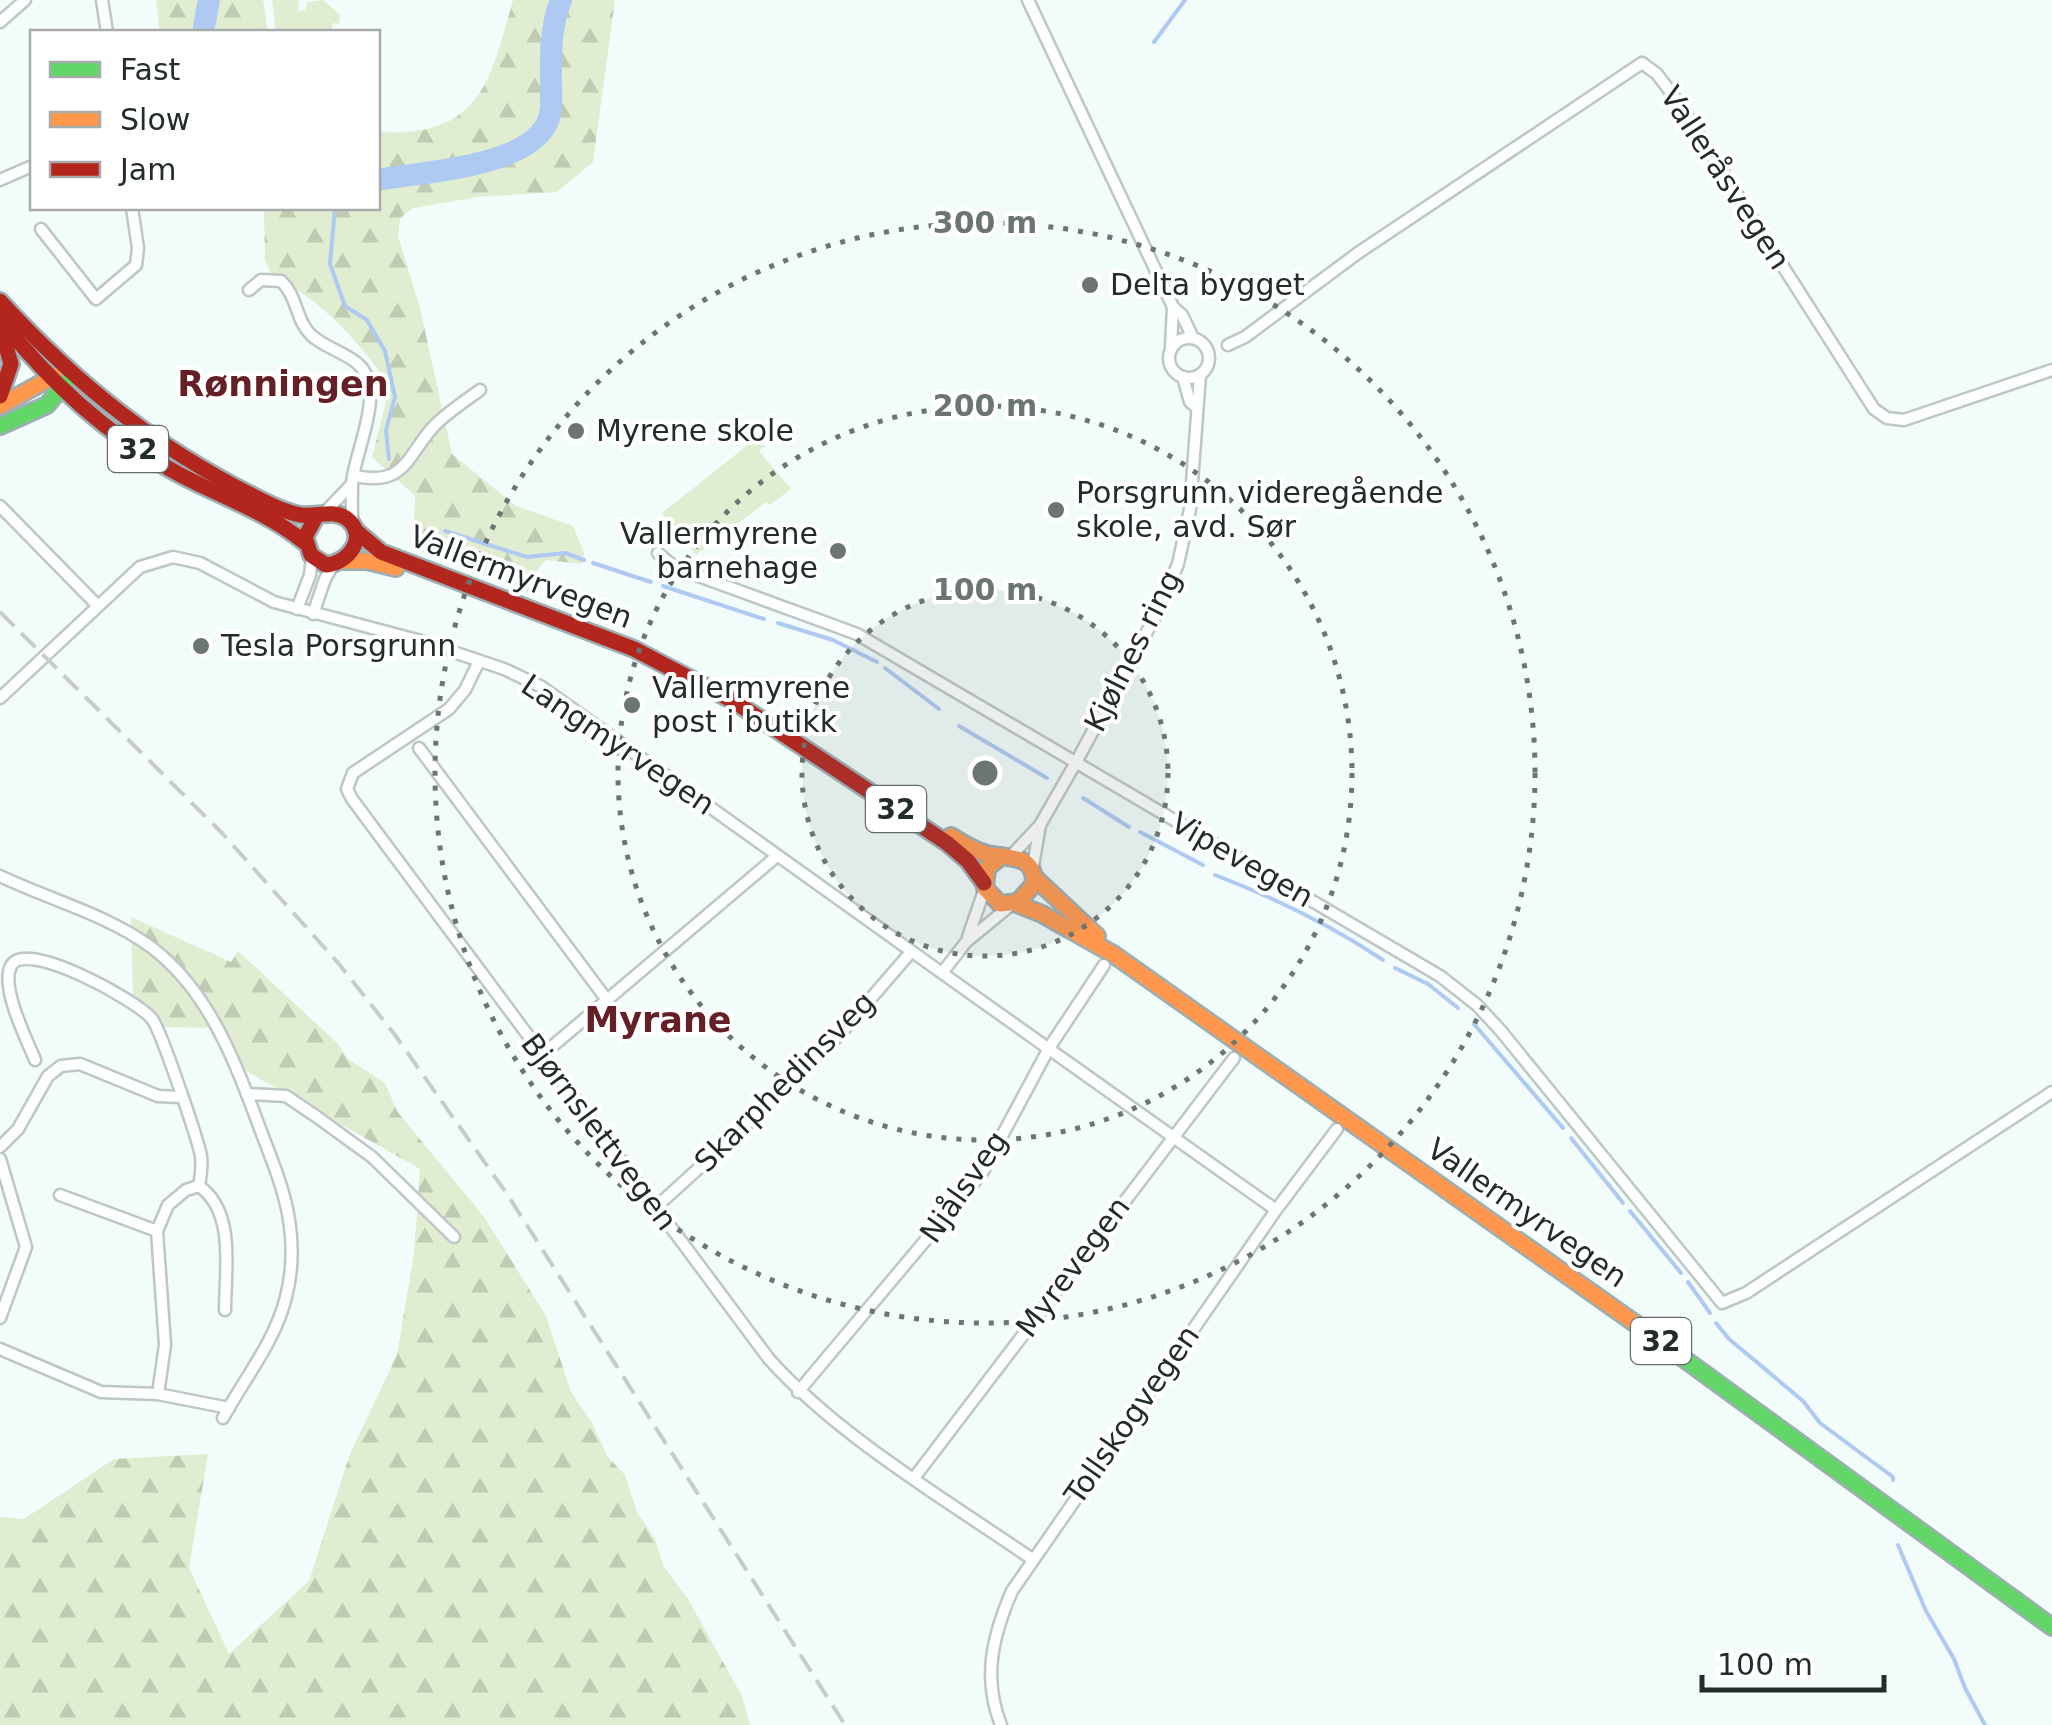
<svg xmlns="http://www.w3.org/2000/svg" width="2052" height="1725" viewBox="0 0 2052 1725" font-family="'DejaVu Sans',sans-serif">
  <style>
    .grass { fill: #e0edd1 }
    .forest { fill: url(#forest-firs) }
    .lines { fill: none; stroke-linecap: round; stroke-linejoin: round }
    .stream { stroke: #aec9f2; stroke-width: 4 }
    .river { stroke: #aec9f2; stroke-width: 22 }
    .street-casing { stroke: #bdc7c6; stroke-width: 15 }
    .fast-casing { stroke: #9caeb2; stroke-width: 20 }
    .slow-casing { stroke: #9caeb2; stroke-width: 20 }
    .jam-casing { stroke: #9caeb2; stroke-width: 20 }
    .street { stroke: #fdfffe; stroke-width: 10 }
    .fast { stroke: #63d668; stroke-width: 15 }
    .slow { stroke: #ff974d; stroke-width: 15 }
    .jam { stroke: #b3261e; stroke-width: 15 }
    .rail { stroke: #c8cbca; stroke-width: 4; stroke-dasharray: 20 10; stroke-linecap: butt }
    .ring { fill: none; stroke: #6b7573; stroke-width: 5; stroke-dasharray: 5 10 }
    .poi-dot { fill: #6b7573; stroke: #fff; stroke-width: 4 }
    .labels { text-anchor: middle; stroke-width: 8; stroke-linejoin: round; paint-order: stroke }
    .shield { fill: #fff; stroke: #646b6b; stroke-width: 2.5 }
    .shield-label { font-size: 28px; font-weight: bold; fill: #222c2b }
    .street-label { font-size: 30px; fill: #222c2b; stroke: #fff }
    .poi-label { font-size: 30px; fill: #222c2b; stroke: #fff; text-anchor: start }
    .quarter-label { font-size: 35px; font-weight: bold; fill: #652027; stroke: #fff }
    .centre { fill: #6b7573; stroke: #fff; stroke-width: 5 }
    .ring-label { font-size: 30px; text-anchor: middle; font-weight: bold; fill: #6b7573; stroke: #fff; stroke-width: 8; stroke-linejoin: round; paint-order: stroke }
  </style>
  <defs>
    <pattern id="forest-firs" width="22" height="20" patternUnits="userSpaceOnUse" patternTransform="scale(2.5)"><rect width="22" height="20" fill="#e0edd1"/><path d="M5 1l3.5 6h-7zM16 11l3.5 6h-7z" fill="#c0cbb4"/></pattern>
  </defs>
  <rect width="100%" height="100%" fill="#f2fcfa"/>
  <g class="grass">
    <polygon points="272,0 299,0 298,10 305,11 307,2 323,0 340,15 339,24 333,23 331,32 276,32"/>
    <polygon points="758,437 765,446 759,451 791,489 770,505 766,502 696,555 662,513"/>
  </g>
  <g class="forest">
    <polygon points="156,0 263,0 268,32 160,32"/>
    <path d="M 513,0 L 615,0 L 593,162 L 557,192 L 478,197 L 413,208 L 400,218 L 398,236 L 420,308 L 452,454 L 516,506 L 573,526 L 584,552 L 582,564 L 546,560 L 537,570 L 534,594 L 413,548 L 415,496 L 372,457 L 390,386 C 364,348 318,294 274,279 L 265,261 L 264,208 L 378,208 L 378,132 C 479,138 490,84 513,0 Z"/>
    <polygon points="131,917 231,962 238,951 337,1043 348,1059 385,1083 397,1111 484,1217 546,1316 571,1392 592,1423 607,1456 625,1475 637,1512 655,1539 664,1567 688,1599 742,1696 750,1725 0,1725 0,1517 24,1519 114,1459 208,1454 189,1568 229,1654 309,1581 350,1454 397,1355 414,1253 420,1169 241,1068 224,1028 154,1027 133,1001"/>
  </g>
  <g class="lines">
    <g class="stream">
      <polyline points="1154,42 1185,0"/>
      <polyline points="335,208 330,264 345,306 367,320 385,351 395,397 386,430 389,459"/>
      <polyline points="445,531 527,557 565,553 584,560"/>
      <polyline points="593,563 651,582"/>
      <polyline points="663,586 764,619"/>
      <polyline points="778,623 833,640 877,662"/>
      <polyline points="885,668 939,709"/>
      <polyline points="959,726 1047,778"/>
      <polyline points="1083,798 1129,827"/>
      <polyline points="1140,832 1203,865"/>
      <path d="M 1215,875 C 1275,898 1329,924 1383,960"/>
      <polyline points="1395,968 1428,984 1458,1008"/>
      <polyline points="1474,1024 1563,1128"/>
      <polyline points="1571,1138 1623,1203"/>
      <polyline points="1630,1211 1681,1273"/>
      <polyline points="1688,1282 1710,1313"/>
      <polyline points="1716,1323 1729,1339 1803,1401 1820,1423 1893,1477 1893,1480"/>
      <polyline points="1898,1545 1926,1611 1954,1659 1965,1688 1985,1725"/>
    </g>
    <g class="river">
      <polyline points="203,32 209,0"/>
      <path d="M 378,180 C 421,171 549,168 551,107 C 552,72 547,34 561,0"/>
    </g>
    <defs>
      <g id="street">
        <polyline points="102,0 107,32"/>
        <polyline points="1028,0 1173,307 1182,315 1193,338"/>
        <polyline points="0,22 25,0"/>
        <polyline points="0,180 32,166"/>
        <polyline points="41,229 96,299 136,265 138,248 132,208"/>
        <path d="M 249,290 L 261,280 L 281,281 C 298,297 295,319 311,335 C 325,348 345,352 358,364 C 388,390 353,454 352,485 C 352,498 351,512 353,525"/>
        <circle cx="1189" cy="358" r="20"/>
        <polyline points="1228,345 1245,337 1358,253 1642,63 1657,74 1678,102 1874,409 1887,418 1904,420 2052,370"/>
        <polyline points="1171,346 1173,307"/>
        <polyline points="1183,377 1190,402 1196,407"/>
        <path d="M 355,476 C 407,487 407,454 435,425 C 448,412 465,401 480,390"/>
        <polyline points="0,506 97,605"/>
        <polyline points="325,512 352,484"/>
        <polyline points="658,553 674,567 857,634 1440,976 1477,1005 1501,1031 1722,1303 1746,1293 2052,1092"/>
        <polyline points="297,609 310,575 312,557"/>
        <polyline points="313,614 325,579 333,565"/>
        <path d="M 479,661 L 465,690 L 449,709 L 353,773 L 347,789 L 352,799 L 769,1359 C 839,1437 945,1499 1032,1559"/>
        <polyline points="0,698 140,567 173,557 200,563 274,602 421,641 504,669 542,687 942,973 966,942 1011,905"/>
        <polyline points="419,748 607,1000"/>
        <polyline points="1011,856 1040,825 1075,764 1156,615 1178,564 1190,509 1200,375"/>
        <polyline points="1032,872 1040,825"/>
        <path d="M 0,876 C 50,900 106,914 151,947 C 211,992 237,1067 262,1134 C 272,1160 283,1187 288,1214 C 293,1241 293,1270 286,1297 C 275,1342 244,1379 223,1418"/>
        <polyline points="968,937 985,888"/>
        <polyline points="942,973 1276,1210"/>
        <polyline points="542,1055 777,856"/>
        <path d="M 35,1060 C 27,1040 0,987 11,966 C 25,938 138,1001 152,1019 C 161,1030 198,1140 201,1156 C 202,1166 201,1176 199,1186"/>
        <polyline points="247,1094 286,1096 317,1117 372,1157 454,1237"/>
        <polyline points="0,1147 18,1129 48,1076 61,1066 80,1064 158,1096 180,1097"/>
        <polyline points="0,1159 26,1247 0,1318"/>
        <polyline points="60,1195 157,1231"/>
        <polyline points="655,1208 743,1128 841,1033 911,952"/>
        <polyline points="0,1349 101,1392 158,1394 229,1408"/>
        <polyline points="798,1392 982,1173 1049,1048 1104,965"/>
        <path d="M 158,1394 L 165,1345 L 157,1231 L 168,1205 L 186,1190 L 199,1186 C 236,1212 225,1270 225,1310"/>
        <polyline points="914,1478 1234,1058"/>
        <path d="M 1001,1725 C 982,1678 993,1635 1012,1591 L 1276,1210 L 1337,1129"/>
      </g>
      <g id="fast">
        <polyline points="0,426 47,405 65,383"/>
        <polyline points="1643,1329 2052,1627"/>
      </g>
      <g id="slow">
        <polyline points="0,406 54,376"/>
        <polyline points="344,561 367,561 396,568"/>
        <path d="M 951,836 C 962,843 974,851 987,854 C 1008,859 1035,853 1034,884 L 1018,902 L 1000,904 L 985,888 L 987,868 L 1000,857"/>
        <polyline points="1034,877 1097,936"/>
        <polyline points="1017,904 1042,914 1113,954 1643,1329"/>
      </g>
      <g id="jam">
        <path d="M 0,301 C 80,388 159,450 265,502 C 277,508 289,513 301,515 C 316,517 333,509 346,518 C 369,535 350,563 326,565 L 311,555 L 305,537 L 316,517"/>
        <path d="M 0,319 C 47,379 101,430 168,468 C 212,494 264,509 304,542"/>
        <polyline points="0,396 11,364 2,332"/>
        <polyline points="355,530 381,552 634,649 735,702 947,843 968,861 984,883"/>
      </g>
    </defs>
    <use href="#street" class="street-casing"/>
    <use href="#fast" class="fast-casing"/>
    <use href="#slow" class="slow-casing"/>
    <use href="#jam" class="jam-casing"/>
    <use href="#street" class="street"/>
    <use href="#fast" class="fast"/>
    <use href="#slow" class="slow"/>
    <use href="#jam" class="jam"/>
    <polyline class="rail" points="0,612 222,833 339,964 395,1035 507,1194 845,1725"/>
  </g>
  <circle cx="985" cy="773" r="183" fill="#6b7573" fill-opacity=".12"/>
  <g class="ring">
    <circle cx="985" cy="773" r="183"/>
    <circle cx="985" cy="773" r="367"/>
    <circle cx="985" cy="773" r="550"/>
  </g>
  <g class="poi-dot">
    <circle cx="1090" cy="285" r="10"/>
    <circle cx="576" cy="431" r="10"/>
    <circle cx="1056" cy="510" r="10"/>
    <circle cx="838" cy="551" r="10"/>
    <circle cx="201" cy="646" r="10"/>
    <circle cx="632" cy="705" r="10"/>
  </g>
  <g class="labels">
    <g class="shield">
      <rect x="108" y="426" width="60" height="46" rx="8"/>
      <rect x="866" y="786" width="60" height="46" rx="8"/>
      <rect x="1631" y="1318" width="60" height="46" rx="8"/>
    </g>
    <g class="shield-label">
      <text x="138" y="459">32</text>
      <text x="896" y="819">32</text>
      <text x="1661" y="1351">32</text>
    </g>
    <g class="street-label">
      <text transform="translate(1725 178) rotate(57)" y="10">Valleråsvegen</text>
      <text transform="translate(521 577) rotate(21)" y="10">Vallermyrvegen</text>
      <text transform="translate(1133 651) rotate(-63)" y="10">Kjølnes ring</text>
      <text transform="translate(618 745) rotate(34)" y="10">Langmyrvegen</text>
      <text transform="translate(1242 860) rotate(30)" y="10">Vipevegen</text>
      <text transform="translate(785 1082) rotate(-45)" y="10">Skarphedinsveg</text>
      <text transform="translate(599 1132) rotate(53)" y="10">Bjørnslettvegen</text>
      <text transform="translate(964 1187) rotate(-55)" y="10">Njålsveg</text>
      <text transform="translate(1527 1213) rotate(35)" y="10">Vallermyrvegen</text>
      <text transform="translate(1073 1267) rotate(-53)" y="10">Myrevegen</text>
      <text transform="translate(1132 1415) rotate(-55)" y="10">Tollskogvegen</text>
    </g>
    <g class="poi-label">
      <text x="1110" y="295">Delta bygget</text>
      <text x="596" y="441">Myrene skole</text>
      <text x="1076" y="503">Porsgrunn videregående<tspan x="1076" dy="34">skole, avd. Sør</tspan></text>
      <text x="818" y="544" text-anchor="end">Vallermyrene<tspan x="818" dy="34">barnehage</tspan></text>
      <text x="221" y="656">Tesla Porsgrunn</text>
      <text x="652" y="698">Vallermyrene<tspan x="652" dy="34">post i butikk</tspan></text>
    </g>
    <g class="quarter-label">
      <text x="283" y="396">Rønningen</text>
      <text x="658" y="1032">Myrane</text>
    </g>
  </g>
  <circle cx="985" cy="773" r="15" class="centre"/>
  <g class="ring-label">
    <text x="985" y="233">300 m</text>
    <text x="985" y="416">200 m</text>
    <text x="985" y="600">100 m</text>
  </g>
  <rect x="30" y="30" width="350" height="180" fill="#ffffff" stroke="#a7abaa" stroke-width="2.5"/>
  <rect x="50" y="62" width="50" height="15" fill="#63d668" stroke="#a7abaa" stroke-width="2.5"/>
  <text x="120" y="80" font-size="30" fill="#222c2b">Fast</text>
  <rect x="50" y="112" width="50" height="15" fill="#ff974d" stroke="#a7abaa" stroke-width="2.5"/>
  <text x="120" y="130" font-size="30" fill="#222c2b">Slow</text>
  <rect x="50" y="162" width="50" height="15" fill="#b3261e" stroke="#a7abaa" stroke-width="2.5"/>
  <text x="120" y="180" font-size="30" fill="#222c2b">Jam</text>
  <path d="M1702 1675v15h182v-15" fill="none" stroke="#222c2b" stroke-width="5"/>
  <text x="1717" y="1675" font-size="30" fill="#222c2b" stroke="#ffffff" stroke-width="8" paint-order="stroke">100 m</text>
</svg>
